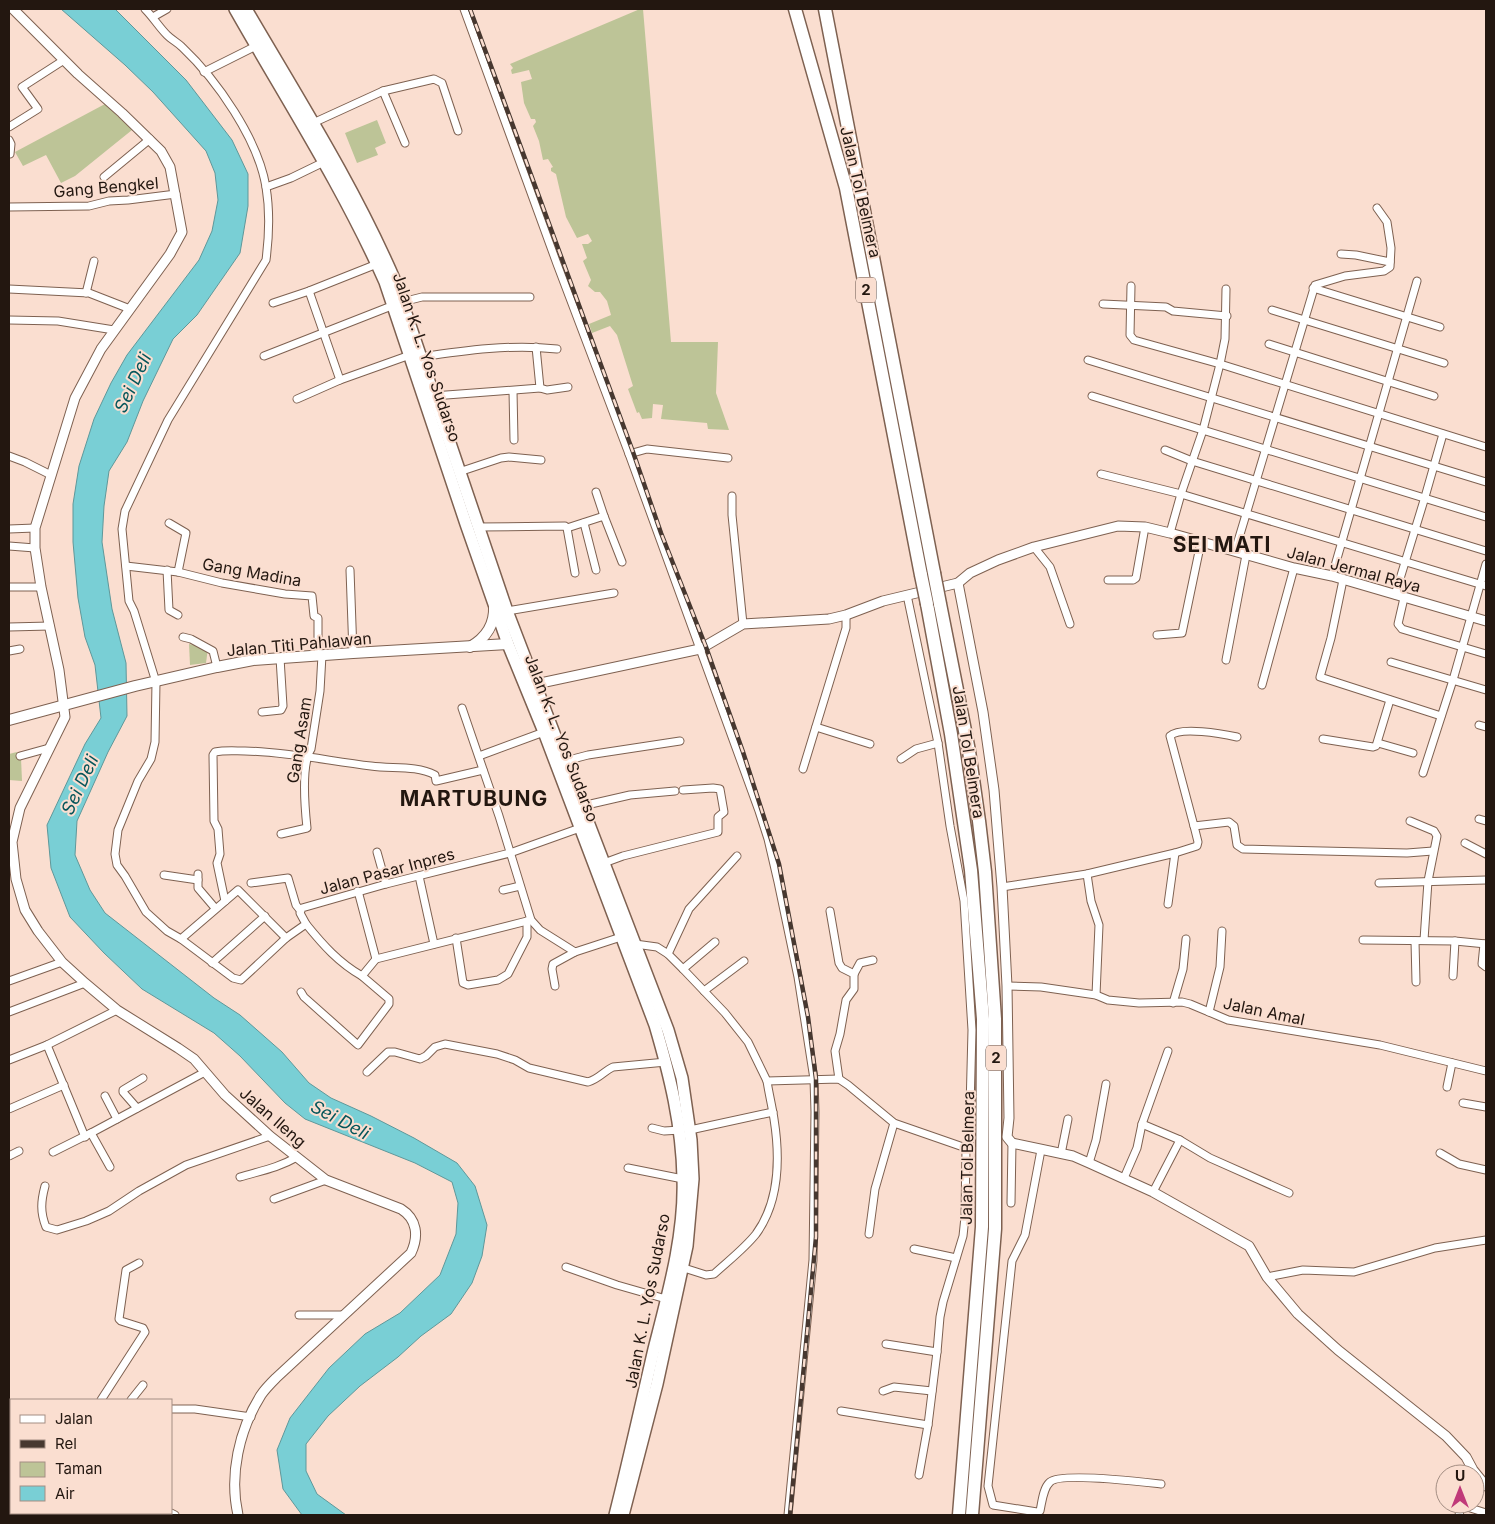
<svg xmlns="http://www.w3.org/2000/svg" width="1495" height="1524" viewBox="0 0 1495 1524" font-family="Inter,sans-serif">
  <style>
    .green { fill: #bdc497 }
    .water { fill: #79cfd5; stroke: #5f989a }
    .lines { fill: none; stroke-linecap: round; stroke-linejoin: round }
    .minor-casing { stroke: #7e6151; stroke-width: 9 }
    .tertiary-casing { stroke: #7e6151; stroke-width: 11 }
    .primary-casing { stroke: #7e6151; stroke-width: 12 }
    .trunk-casing { stroke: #7e6151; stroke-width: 14 }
    .motorway-casing { stroke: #7e6151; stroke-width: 15 }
    .minor { stroke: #fff; stroke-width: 7 }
    .tertiary { stroke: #fff; stroke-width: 9 }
    .primary { stroke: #fff; stroke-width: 10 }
    .trunk { stroke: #fff; stroke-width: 11 }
    .motorway { stroke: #fff; stroke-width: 12 }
    .rail-casing { stroke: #473830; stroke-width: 4.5 }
    .rail { stroke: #faded0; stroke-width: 2.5; stroke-dasharray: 8; stroke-linecap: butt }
    .motorway-bridge-casing { stroke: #7e6151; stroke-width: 15; stroke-linecap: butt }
    .motorway-bridge { stroke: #fff; stroke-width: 12 }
    .labels { text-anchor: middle; stroke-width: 4; stroke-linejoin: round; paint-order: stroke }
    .shield { fill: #faded0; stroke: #64534a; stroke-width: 1 }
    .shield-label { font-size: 15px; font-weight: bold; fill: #231710 }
    .street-label { font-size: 16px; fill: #231710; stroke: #faded0 }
    .water-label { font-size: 18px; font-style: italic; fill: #05555a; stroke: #faded0 }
    .district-label { font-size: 21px; font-weight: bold; letter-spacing: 1px; fill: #231710; stroke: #faded0 }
  </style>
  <rect width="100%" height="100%" fill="#faded0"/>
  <g class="green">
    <polygon points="640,9 643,9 671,342 718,342 716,393 729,430 708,429 707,423 661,419 663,405 653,404 652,418 642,419 639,412 637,413 628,389 633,386 617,335 610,326 592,333 589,324 611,315 607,301 600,292 595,292 588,286 591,280 583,261 587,258 582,244 588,244 592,241 588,234 577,238 566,217 556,174 551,171 551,168 553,167 548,159 543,160 539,141 533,126 536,122 535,119 531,119 524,103 521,82 532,79 529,70 512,74 511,70 513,68 510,64"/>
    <polygon points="105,104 132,130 75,176 61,183 46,155 23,166 15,152"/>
    <polygon points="377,120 386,143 375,148 378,155 357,163 345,133"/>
    <polygon points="189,644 208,648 206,663 190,665"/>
    <polygon points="17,752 21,758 22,781 9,780 9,754"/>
  </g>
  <polygon class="water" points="61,9 115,9 186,80 232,140 248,174 248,206 240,253 197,315 173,339 143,401 127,442 109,471 104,506 102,542 112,609 126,663 127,716 108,752 77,821 75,855 90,890 105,913 214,998 240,1015 282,1052 309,1083 331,1098 371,1116 414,1138 457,1163 475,1186 487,1225 482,1256 472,1283 451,1314 421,1336 398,1357 360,1386 328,1416 306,1444 306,1471 317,1494 346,1515 302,1515 283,1489 277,1450 290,1418 329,1368 365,1334 400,1313 440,1275 456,1234 458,1203 452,1182 415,1163 305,1119 285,1103 240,1056 214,1033 142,989 104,953 70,917 51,868 47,825 85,744 101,718 95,665 85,637 78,598 73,542 73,504 79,466 94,419 111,383 127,355 199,260 212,231 218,200 215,173 206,151 153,92 125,65"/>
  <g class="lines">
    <defs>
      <g id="minor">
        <path d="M 145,9 C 153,17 159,27 167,35 C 172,40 178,43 182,47 C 217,80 258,139 266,187 C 270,211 269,237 266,260 L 168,420 L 125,511 L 122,529 L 129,601 L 134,611 L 156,682 L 155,742 L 151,759 L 138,781 L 118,830 L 115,854 L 117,865 L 125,876 L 146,912 L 167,931 L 181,939 L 233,978 L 241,980 L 286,938 L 306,924 L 300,913 L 302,908 L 386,884 L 510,853 L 580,828"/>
        <polyline points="464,9 557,264 629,454 759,811 768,839 778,882 798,977 814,1079 815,1112 813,1260 788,1515"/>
        <polyline points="153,17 167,9"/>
        <polyline points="204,72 256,46"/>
        <polyline points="383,91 405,143"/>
        <polyline points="313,123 383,91 434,79 442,83 458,131"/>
        <polyline points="9,127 38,109 22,87 64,60"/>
        <polyline points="9,140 11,144 10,154"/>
        <polyline points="104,177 150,139"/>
        <polyline points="266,187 291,178 324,162"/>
        <polyline points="9,207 89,206 109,201 128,200 176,194"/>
        <polyline points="1341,254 1356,255 1390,262"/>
        <polyline points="1131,286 1130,335 1134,340 1220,364 1486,447"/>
        <polyline points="1313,288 1440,327"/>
        <polyline points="9,289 89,293 130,309"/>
        <polyline points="309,291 340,380 410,355"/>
        <polyline points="86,293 94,261"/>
        <polyline points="402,302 422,297 530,297"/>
        <polyline points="273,303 309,291 377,264"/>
        <polyline points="1103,304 1166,307 1173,311 1227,316"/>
        <polyline points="1272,310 1444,363"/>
        <polyline points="9,320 58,321 114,330"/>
        <polyline points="1269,344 1434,396"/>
        <polyline points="264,356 394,305"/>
        <path d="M 421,357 C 466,350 512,344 557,349"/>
        <polyline points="1088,360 1486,482"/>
        <polyline points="540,388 547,390 568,387"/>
        <polyline points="513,391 514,440"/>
        <polyline points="433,396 540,388 536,347"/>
        <polyline points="1092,396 1486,517"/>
        <polyline points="297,399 340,380"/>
        <polyline points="1165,450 1192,461 1486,551"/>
        <polyline points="629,454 647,449 728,458"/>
        <polyline points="9,456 25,462 51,475"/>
        <polyline points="459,472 501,458 509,457 541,460"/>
        <polyline points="1101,474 1181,494 1486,586"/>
        <polyline points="596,492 604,516"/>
        <polyline points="732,496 732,515 743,624"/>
        <polyline points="169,523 186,533 178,572"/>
        <polyline points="584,523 596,570"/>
        <polyline points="478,527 565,526 567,528 604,516 622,562"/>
        <polyline points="567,528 575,573"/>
        <polyline points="9,529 35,528"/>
        <polyline points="1170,533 1181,494 1203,430 1220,364 1225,339 1226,289"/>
        <polyline points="9,546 35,548"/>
        <polyline points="1034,547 1050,567 1070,624"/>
        <polyline points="1235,551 1315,285 1345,276 1384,271 1390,267 1391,248 1387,222 1377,208"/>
        <polyline points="126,566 178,572 222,583 285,594 312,596 314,616 318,618 318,655"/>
        <polyline points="167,570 169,610 178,615"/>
        <polyline points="350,570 353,653"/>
        <polyline points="1332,576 1417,281"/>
        <polyline points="1108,580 1133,580 1136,578 1145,527"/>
        <polyline points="1343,580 1331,638 1320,677 1441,716"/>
        <polyline points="9,587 41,587"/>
        <polyline points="1395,595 1425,497 1443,434"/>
        <polyline points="1404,598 1398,624 1402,629 1486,654"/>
        <polyline points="507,611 614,593"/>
        <polyline points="9,627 50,626"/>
        <polyline points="1157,635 1182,633 1201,542"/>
        <polyline points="183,637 191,639 213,651 217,667"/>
        <polyline points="9,651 20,649"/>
        <polyline points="1226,660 1246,555"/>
        <polyline points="1391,662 1486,690"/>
        <polyline points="1262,685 1294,568"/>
        <polyline points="462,708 499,816 531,920 540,930 575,952 621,937"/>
        <polyline points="262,712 281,710 283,706 280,658"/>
        <polyline points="1479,725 1486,727"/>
        <polyline points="816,727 870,744"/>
        <path d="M 1237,737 C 1223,734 1180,726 1170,736 L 1194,826 L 1229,822 L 1234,826 L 1237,845 L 1243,849 L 1407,853 L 1433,851"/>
        <polyline points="1323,739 1373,747 1376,746 1390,700"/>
        <polyline points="1378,743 1413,753"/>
        <polyline points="20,756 49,748"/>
        <polyline points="479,756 544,732"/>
        <polyline points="901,759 916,749 938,743"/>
        <polyline points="565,761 588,755 680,741"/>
        <polyline points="803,769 846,628 846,615"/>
        <polyline points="1423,773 1453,680 1486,564"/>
        <polyline points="582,806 630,795 675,791"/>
        <polyline points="1479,819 1486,821"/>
        <polyline points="1410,821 1434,831 1437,836 1428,881 1424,940"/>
        <path d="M 281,834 L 307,828 C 305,809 301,765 311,749 L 320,691 L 322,655"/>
        <polyline points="1465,843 1486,854"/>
        <polyline points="377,852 386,884"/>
        <polyline points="1175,853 1197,846 1198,842 1194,826"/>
        <polyline points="604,863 623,856 718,832 718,817 724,812 720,789 713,788 683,790"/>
        <polyline points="198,874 198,888 215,908"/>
        <polyline points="1087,874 1091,901 1099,925 1096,995"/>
        <polyline points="164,875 198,880"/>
        <polyline points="419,876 434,944"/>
        <polyline points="251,883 288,878 296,905 300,910"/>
        <polyline points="1379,883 1486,880"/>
        <polyline points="1002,887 1087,874 1175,853 1168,904"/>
        <polyline points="503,890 520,886"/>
        <polyline points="358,891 376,959"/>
        <path d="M 225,901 L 217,863 L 220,854 L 218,829 L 214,821 L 213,755 L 215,752 C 225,750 235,751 245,751 C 288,752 329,761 371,766 C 392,769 416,765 435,775 L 436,781 L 483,770"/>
        <polyline points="830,911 839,963 842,968 854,974 854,989 846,1000 840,1034 835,1051 839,1079"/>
        <path d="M 306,924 C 323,945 339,963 362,976"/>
        <polyline points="456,938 463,983 468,985 498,980 508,974 527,937 527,921"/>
        <polyline points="181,939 238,890 286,938"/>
        <polyline points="1363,940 1455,941 1486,944"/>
        <polyline points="1415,941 1416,982"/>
        <polyline points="635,944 657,947 668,954 683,969 725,1013 748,1042 767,1081 839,1079 848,1085 894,1123 966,1148 969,1147 972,1030 964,901 950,826 938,743 907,595"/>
        <polyline points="1484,944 1482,964 1486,967"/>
        <polyline points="668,954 689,909 737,856"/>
        <polyline points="212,963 265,916"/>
        <polyline points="683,969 715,942"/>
        <polyline points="854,974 860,963 873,960"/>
        <polyline points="1453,976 1455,941"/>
        <polyline points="9,981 62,962"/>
        <polyline points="555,986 552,969 553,964 575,952"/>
        <polyline points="1007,986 1041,987 1096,995 1108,1000 1139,1003 1182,1002 1190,1004 1228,1020 1380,1045 1486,1071"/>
        <polyline points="704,991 744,961"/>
        <polyline points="301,992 304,997 358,1045 389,1004 389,999 362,976 376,959 531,920"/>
        <polyline points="1173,1003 1183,969 1186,939"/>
        <polyline points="9,1012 85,983"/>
        <polyline points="1209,1012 1220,967 1222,931"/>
        <polyline points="47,1045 85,1137"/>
        <polyline points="9,1060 47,1045 117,1010"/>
        <path d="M 367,1072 L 388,1052 L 395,1052 L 420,1059 L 426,1056 L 435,1047 L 445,1044 L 497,1054 L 515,1060 L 529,1068 L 588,1082 C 599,1079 604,1071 613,1067 L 666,1062"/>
        <polyline points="1447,1087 1452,1063"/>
        <polyline points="105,1096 117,1119"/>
        <polyline points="1463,1103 1486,1107"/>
        <polyline points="137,1108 123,1092 123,1090 143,1078"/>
        <polyline points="9,1109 64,1085"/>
        <polyline points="1142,1124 1180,1140 1210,1158 1289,1193"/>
        <polyline points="652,1128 664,1131 681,1130"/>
        <polyline points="690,1130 773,1112"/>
        <polyline points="91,1133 110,1167"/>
        <path d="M 1041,1150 L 1025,1235 L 1012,1261 L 988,1486 L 993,1505 L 1037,1512 L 1040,1511 C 1042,1502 1043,1488 1050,1482 C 1060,1472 1143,1482 1161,1484"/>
        <polyline points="53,1152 91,1133 205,1072"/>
        <polyline points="1440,1153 1459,1164 1486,1170"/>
        <polyline points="1061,1154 1068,1119"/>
        <polyline points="9,1156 19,1151"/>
        <polyline points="1089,1163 1096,1140 1106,1084"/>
        <polyline points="628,1168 683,1179"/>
        <path d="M 240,1177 C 260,1171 278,1168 297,1157"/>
        <polyline points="1124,1178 1137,1148 1142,1124 1168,1051"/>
        <path d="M 45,1186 C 41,1201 40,1212 46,1227 L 57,1230 L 86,1221 L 109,1211 L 139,1191 L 186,1165 L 270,1136"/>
        <polyline points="1153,1192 1180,1140"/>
        <polyline points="274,1199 326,1180"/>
        <polyline points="1011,1203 1012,1143"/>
        <polyline points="869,1234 875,1189 894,1123"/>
        <polyline points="914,1249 956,1258"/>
        <polyline points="566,1267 617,1285 666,1299"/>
        <path d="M 684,1268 L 706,1275 L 714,1274 C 728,1261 744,1249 756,1234 C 780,1201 780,1157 774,1119 C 772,1106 769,1094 767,1081"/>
        <polyline points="1267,1277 1303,1270 1354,1272 1435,1248 1486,1240"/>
        <polyline points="299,1315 344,1315"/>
        <polyline points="886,1344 937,1352"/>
        <polyline points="883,1391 894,1387 932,1391"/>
        <polyline points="101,1400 145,1332 143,1328 121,1321 119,1319 126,1270 139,1263"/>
        <polyline points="131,1400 143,1385"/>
        <polyline points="171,1409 195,1409 251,1417"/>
        <polyline points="841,1411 928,1425"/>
        <polyline points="9,1422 11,1416"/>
        <polyline points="919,1475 928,1425 937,1352 940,1317 943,1302 963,1236 965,1217 966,1148"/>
        <polyline points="1461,1505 1486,1513"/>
        <polyline points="171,1513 175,1515"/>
        <polyline points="1459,1515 1462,1504"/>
      </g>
      <g id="tertiary">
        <path d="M 13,9 L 78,74 L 122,113 L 161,151 L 170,167 L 182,232 L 170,254 L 101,349 L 75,398 L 35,528 L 35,548 L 41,587 L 59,670 L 65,717 L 20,808 L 12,842 L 16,879 L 25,910 L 38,931 L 62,962 L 85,983 L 117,1010 L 178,1048 L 194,1059 L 225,1095 L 270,1136 L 326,1180 L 401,1209 C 417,1219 419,1236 411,1253 L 276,1378 C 271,1383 265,1389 261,1395 C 239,1430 229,1475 238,1515"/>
        <polyline points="958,583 983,712 994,790 1002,887 1007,986 1009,1118 1007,1137 1012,1143 1073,1156 1089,1163 1153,1192 1249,1246 1267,1277 1298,1314 1338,1350 1446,1436 1466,1457 1473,1470 1486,1486"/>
        <polyline points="536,684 700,649 743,624 829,619 846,615 883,601 958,583 970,573 998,560 1034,547 1118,526 1145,527 1170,533 1294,568 1332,576 1486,621"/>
      </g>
      <g id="primary">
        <path d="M 470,647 C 486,638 495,624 494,606"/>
        <polyline points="9,720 135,686 217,667 253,660 353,653 508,644"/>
      </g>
      <g id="trunk">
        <path d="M 235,9 C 286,99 343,187 385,282 L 466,524 L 508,644 L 544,732 L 655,1025 C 670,1076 682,1125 683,1178 C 685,1235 668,1294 654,1349 C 641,1405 629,1460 615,1515"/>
        <path d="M 246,9 C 298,98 354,186 395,281 L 507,611 L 635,944 L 668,1030 L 682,1078 L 691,1140 L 693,1179 L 687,1246 L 657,1384 L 623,1515"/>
      </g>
      <g id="motorway">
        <polyline points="795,9 846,188 921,575"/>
        <polyline points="825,9 934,573"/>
        <polyline points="927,604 951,734 971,870 983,1019 982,1227 959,1515"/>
        <polyline points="940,604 969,751 979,821 985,872 995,1019 995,1229 972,1515"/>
      </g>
    </defs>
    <use href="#minor" class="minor-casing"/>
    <use href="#tertiary" class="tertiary-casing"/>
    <use href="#primary" class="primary-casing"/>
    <use href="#trunk" class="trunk-casing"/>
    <use href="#motorway" class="motorway-casing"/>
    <use href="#minor" class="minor"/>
    <use href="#tertiary" class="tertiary"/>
    <use href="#primary" class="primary"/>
    <use href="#trunk" class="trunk"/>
    <use href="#motorway" class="motorway"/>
    <defs>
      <polyline id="rail" points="470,9 633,452 661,533 706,647 743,752 779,864 808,1017 816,1079 816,1237 790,1515"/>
    </defs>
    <use href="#rail" class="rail-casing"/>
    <use href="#rail" class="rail"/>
    <defs>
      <g id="motorway-bridge">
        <polyline points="934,573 940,604"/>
        <polyline points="921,575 927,604"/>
      </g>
    </defs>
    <use href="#motorway-bridge" class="motorway-bridge-casing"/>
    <use href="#motorway-bridge" class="motorway-bridge"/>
  </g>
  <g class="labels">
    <g class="shield">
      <rect x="856" y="277.5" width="20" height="25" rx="4"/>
      <rect x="986" y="1045.5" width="20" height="25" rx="4"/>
    </g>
    <g class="shield-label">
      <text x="866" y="295">2</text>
      <text x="996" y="1063">2</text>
    </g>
    <g class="street-label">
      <text transform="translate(106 187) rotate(-5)" y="6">Gang Bengkel</text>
      <text transform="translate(861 192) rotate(77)" y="6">Jalan Tol Belmera</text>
      <text transform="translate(427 357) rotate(71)" y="6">Jalan K. L. Yos Sudarso</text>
      <text transform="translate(1354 569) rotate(15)" y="6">Jalan Jermal Raya</text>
      <text transform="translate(252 572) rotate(10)" y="6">Gang Madina</text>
      <text transform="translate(299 644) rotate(-5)" y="6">Jalan Titi Pahlawan</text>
      <text transform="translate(562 738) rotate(69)" y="6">Jalan K. L. Yos Sudarso</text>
      <text transform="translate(299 740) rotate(-81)" y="6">Gang Asam</text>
      <text transform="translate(969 752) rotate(81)" y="6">Jalan Tol Belmera</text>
      <text transform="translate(387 871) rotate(-15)" y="6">Jalan Pasar Inpres</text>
      <text transform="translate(1264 1011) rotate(12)" y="6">Jalan Amal</text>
      <text transform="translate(273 1117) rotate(41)" y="6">Jalan Ileng</text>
      <text transform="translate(967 1158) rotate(-89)" y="6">Jalan Tol Belmera</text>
      <text transform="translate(647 1301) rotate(-79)" y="6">Jalan K. L. Yos Sudarso</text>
    </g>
    <g class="water-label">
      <text transform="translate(133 383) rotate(-65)" y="6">Sei Deli</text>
      <text transform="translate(80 785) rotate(-65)" y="6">Sei Deli</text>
      <text transform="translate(340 1120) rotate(28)" y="6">Sei Deli</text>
    </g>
    <g class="district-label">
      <text x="1222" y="552">SEI MATI</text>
      <text x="474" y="806">MARTUBUNG</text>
    </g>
  </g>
  <rect width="1495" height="1524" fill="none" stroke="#231710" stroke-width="20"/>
  <rect x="10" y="1399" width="162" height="115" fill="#faded0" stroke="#a48e83"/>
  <rect x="20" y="1415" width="25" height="8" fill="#ffffff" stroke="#a48e83"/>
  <text x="55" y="1424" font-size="15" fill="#231710">Jalan</text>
  <rect x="20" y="1440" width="25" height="8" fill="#473830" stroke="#a48e83"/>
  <text x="55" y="1449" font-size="15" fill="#231710">Rel</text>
  <rect x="20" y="1462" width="25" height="15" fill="#bdc497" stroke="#a48e83"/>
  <text x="55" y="1474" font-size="15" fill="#231710">Taman</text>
  <rect x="20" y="1486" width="25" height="15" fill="#79cfd5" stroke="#a48e83"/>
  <text x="55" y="1499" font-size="15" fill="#231710">Air</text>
  <g transform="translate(1460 1489)"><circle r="24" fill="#faded0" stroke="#a48e83"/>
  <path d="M0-4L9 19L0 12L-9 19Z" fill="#c03979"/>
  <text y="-8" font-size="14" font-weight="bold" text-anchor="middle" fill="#231710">U</text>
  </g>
</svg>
